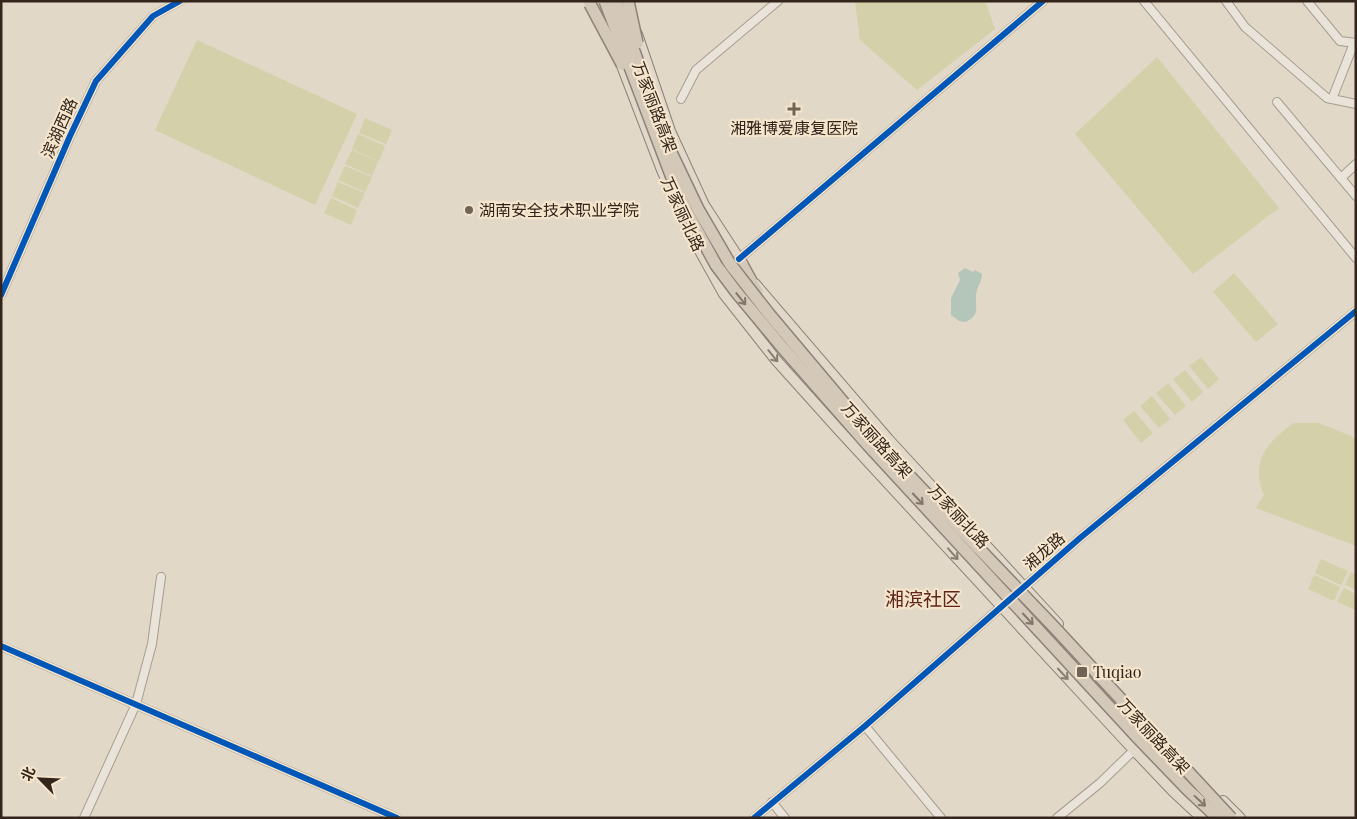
<svg xmlns="http://www.w3.org/2000/svg" width="1357" height="819" viewBox="0 0 1357 819" font-family="'Playfair Display','Noto Sans SC',serif">
  <style>
    .green { fill: #d4d0a9 }
    .water { fill: #b4c6b9 }
    .lines { fill: none; stroke-linecap: round; stroke-linejoin: round }
    .minor-casing { stroke: #a69d91; stroke-width: 10 }
    .major-casing { stroke: #8c8378; stroke-width: 12 }
    .highway-casing { stroke: #8c8378; stroke-width: 14 }
    .minor { stroke: #eae3d9; stroke-width: 8 }
    .major { stroke: #e1d8ca; stroke-width: 10 }
    .highway { stroke: #d4c8b9; stroke-width: 11 }
    .highway-bridge-casing { stroke: #8c8378; stroke-width: 14; stroke-linecap: butt }
    .highway-bridge { stroke: #d4c8b9; stroke-width: 11 }
    .cycleway-casing { stroke: #f4e5cc; stroke-width: 9 }
    .cycleway { stroke: #0057b8; stroke-width: 6 }
    .oneway { stroke: #84766a }
    .oneway2 { stroke: #8a7e72 }
    .poi-dot { fill: #706457; stroke: #f4e5cc; stroke-width: 2 }
    .labels { text-anchor: middle; stroke-width: 4.5; stroke-linejoin: round; paint-order: stroke }
    .street-label { font-size: 16px; fill: #33251b; stroke: #f4e5cc }
    .poi-label { font-size: 16px; fill: #33251b; stroke: #f4e5cc; text-anchor: start }
    .quarter-label { font-size: 19px; fill: #5f241b; stroke: #f4e5cc }
  </style>
  <rect width="100%" height="100%" fill="#e2d8c7"/>
  <g class="green">
    <polygon points="855,1 985,1 995,29 917,90 860,40"/>
    <polygon points="197,40 357,114 315,205 155,130"/>
    <polygon points="1157,57 1279,208 1193,274 1075,134"/>
    <polygon points="365,118 392,130 386,144 359,133"/>
    <polygon points="358,134 385,146 379,161 352,149"/>
    <polygon points="352,150 378,161 372,176 345,164"/>
    <polygon points="345,166 372,177 365,192 338,180"/>
    <polygon points="338,182 365,193 358,208 332,196"/>
    <polygon points="331,198 357,210 351,225 324,213"/>
    <polygon points="1234,273 1278,324 1256,342 1213,292"/>
    <polygon points="1201,357 1219,379 1208,389 1189,366"/>
    <polygon points="1185,370 1203,392 1192,402 1173,379"/>
    <polygon points="1168,383 1186,406 1175,415 1156,393"/>
    <polygon points="1152,396 1170,419 1159,428 1140,406"/>
    <polygon points="1134,411 1153,433 1141,443 1123,420"/>
    <path d="M 1294,423 L 1319,423 L 1356,438 L 1356,546 L 1256,508 L 1264,495 C 1250,461 1267,442 1294,423 Z"/>
    <polygon points="1321,559 1348,571 1341,585 1315,573"/>
    <polygon points="1351,572 1356,574 1356,590 1345,585"/>
    <polygon points="1314,575 1340,587 1334,601 1308,589"/>
    <polygon points="1344,588 1356,594 1356,610 1337,602"/>
  </g>
  <path class="water" d="M 965,268 L 973,272 L 975,270 L 982,274 C 982,280 979,284 977,290 C 973,304 983,315 965,322 L 959,321 L 951,315 L 951,298 L 960,280 L 958,273 Z"/>
  <g class="lines">
    <defs>
      <g id="minor">
        <polyline points="1144,1 1356,258"/>
        <polyline points="1226,1 1245,27 1327,98 1356,104"/>
        <polyline points="1307,1 1340,41 1356,43"/>
        <polyline points="681,99 696,70 778,1"/>
        <polyline points="1332,99 1354,43"/>
        <polyline points="1277,102 1356,196"/>
        <polyline points="1341,178 1356,164"/>
        <polyline points="739,259 1043,1"/>
        <polyline points="1,295 70,136 96,81 153,16 180,1"/>
        <polyline points="1,646 397,818"/>
        <polyline points="865,726 941,818"/>
        <polyline points="772,802 785,818"/>
        <polyline points="84,818 136,704 152,644 161,577"/>
        <polyline points="754,818 865,726 1080,538 1356,311"/>
        <polyline points="1057,818 1100,783 1134,750"/>
      </g>
      <g id="major">
        <polyline points="598,1 609,31"/>
        <polyline points="637,34 670,131 704,205 743,265"/>
        <polyline points="619,58 662,170 680,211 699,249 724,294 776,360 838,429 1134,750 1173,791 1202,818"/>
        <polyline points="755,284 888,439 1058,624"/>
        <polyline points="1223,801 1240,818"/>
      </g>
      <polyline id="highway" points="739,259 757,292"/>
    </defs>
    <use href="#minor" class="minor-casing"/>
    <use href="#major" class="major-casing"/>
    <use href="#highway" class="highway-casing"/>
    <use href="#minor" class="minor"/>
    <use href="#major" class="major"/>
    <use href="#highway" class="highway"/>
    <defs>
      <g id="highway-bridge">
        <polyline points="605,1 671,175 687,212 716,265 737,293 782,347 868,445 1138,738 1188,790 1218,818"/>
        <polyline points="616,1 668,146 698,209 730,264 769,314 875,440 1054,627 1231,818"/>
        <polyline points="628,1 637,43"/>
        <polyline points="590,4 622,64"/>
      </g>
    </defs>
    <use href="#highway-bridge" class="highway-bridge-casing"/>
    <use href="#highway-bridge" class="highway-bridge"/>
    <defs>
      <g id="cycleway">
        <polyline points="739,259 1043,1"/>
        <polyline points="1,295 70,136 96,81 153,16 180,1"/>
        <polyline points="1,646 397,818"/>
        <polyline points="754,818 865,726 1080,538 1356,311"/>
      </g>
    </defs>
    <use href="#cycleway" class="cycleway-casing"/>
    <use href="#cycleway" class="cycleway"/>
  </g>
  <defs><path id="oneway-shaft" d="M-6 0H5M1.5-3L5.5 0L1.5 3" fill="none" stroke-width="1.6" stroke-linecap="round" stroke-linejoin="round" transform="scale(1.25)"/></defs>
  <g class="oneway">
    <use href="#oneway-shaft" transform="translate(741 299) rotate(51)"/>
    <use href="#oneway-shaft" transform="translate(918 499) rotate(47)"/>
    <use href="#oneway-shaft" transform="translate(1028 619) rotate(47)"/>
    <use href="#oneway-shaft" transform="translate(1200 801) rotate(43)"/>
  </g>
  <g class="oneway2">
    <use href="#oneway-shaft" transform="translate(773 356) rotate(51)"/>
    <use href="#oneway-shaft" transform="translate(953 554) rotate(48)"/>
    <use href="#oneway-shaft" transform="translate(1063 674) rotate(47)"/>
  </g>
  <g class="poi-dot">
    <path d="M791.5 101.5h5v5h5v5h-5v5h-5v-5h-5v-5h5z"/>
    <circle cx="469" cy="210" r="5"/>
    <rect x="1076" y="666" width="12" height="12" rx="2.5"/>
  </g>
  <g class="labels">
    <g class="street-label">
      <text transform="translate(655 107) rotate(69)" y="6">万家丽路高架</text>
      <text transform="translate(59 128) rotate(-66)" y="6">滨湖西路</text>
      <text transform="translate(683 214) rotate(65)" y="6">万家丽北路</text>
      <text transform="translate(877 440) rotate(48)" y="6">万家丽路高架</text>
      <text transform="translate(959 516) rotate(47)" y="6">万家丽北路</text>
      <text transform="translate(1044 551) rotate(-41)" y="6">湘龙路</text>
      <text transform="translate(1154 736) rotate(47)" y="6">万家丽路高架</text>
    </g>
    <g class="poi-label">
      <text x="794" y="134" text-anchor="middle">湘雅博爱康复医院</text>
      <text x="479" y="216">湖南安全技术职业学院</text>
      <text x="1093" y="678">Tuqiao</text>
    </g>
    <g class="quarter-label">
      <text x="923" y="606">湘滨社区</text>
    </g>
  </g>
  <rect width="1357" height="819" fill="none" stroke="#33251b" stroke-width="5"/>
  <g transform="translate(40 779) rotate(294)" stroke="#f4e5cc" stroke-width="4" paint-order="stroke">
  <path d="M0-4L9 19L0 12L-9 19Z" fill="#33251b"/>
  <text y="-8" font-size="14" font-weight="bold" text-anchor="middle" fill="#33251b">北</text>
  </g>
</svg>
